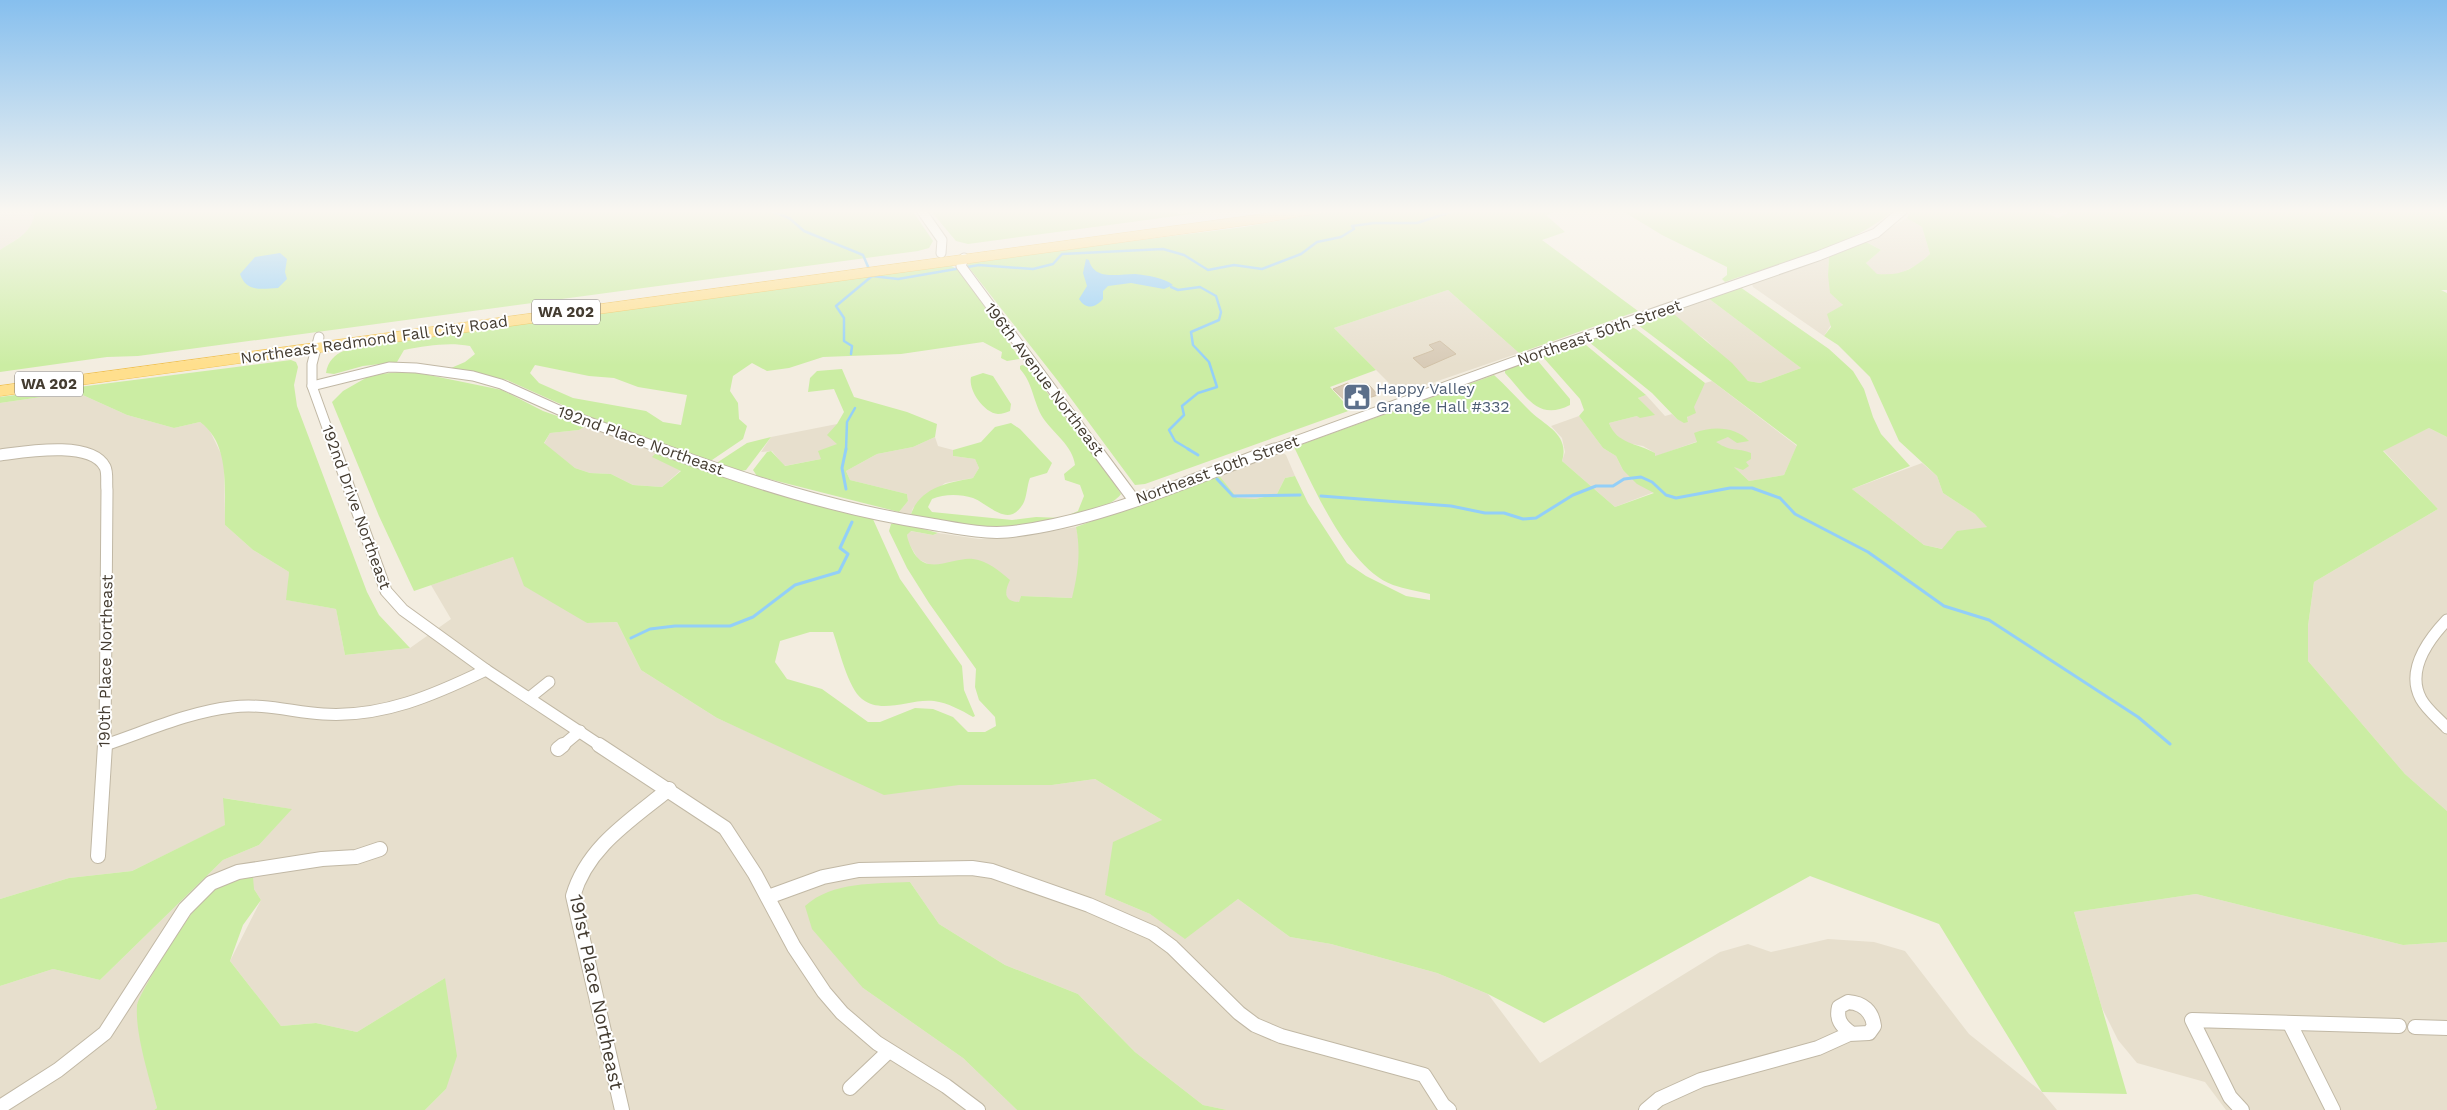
<svg xmlns="http://www.w3.org/2000/svg" width="2447" height="1110" viewBox="0 0 2447 1110" font-family="'Work Sans',sans-serif">
  <style>
    .residential { fill: #e7dfcd }
    .green { fill: #cbeda3; fill-rule: evenodd }
    .water { fill: #93cff8 }
    .lines { fill: none; stroke-linecap: round; stroke-linejoin: round }
    .stream-far1 { stroke: #93cff8; stroke-width: 2.5 }
    .stream { stroke: #93cff8; stroke-width: 3 }
    .building { fill: #d8cbb7; stroke: #d1c1a7 }
    .street-far2-casing { stroke: #c1b8a5; stroke-width: 11 }
    .street-far1-casing { stroke: #c1b8a5; stroke-width: 13 }
    .street-casing { stroke: #c1b8a5; stroke-width: 16 }
    .primary-casing { stroke: #f1c150; stroke-width: 1 }
    .street-far2 { stroke: #fff; stroke-width: 9 }
    .street-far1 { stroke: #fff; stroke-width: 11 }
    .street { stroke: #fff; stroke-width: 14 }
    .primary { fill: #ffdf8d; fill-rule: evenodd }
    .labels { text-anchor: middle; stroke-width: 4; stroke-linejoin: round; paint-order: stroke }
    .shield { fill: #fff; stroke: #7c766f; stroke-width: 1 }
    .shield-label { font-size: 15px; font-weight: bold; fill: #443c31 }
    .street-label { font-size: 16px; fill: #443c31; stroke: #fff }
    .service-label { font-size: 16px; fill: #4e5e75; stroke: #fff; text-anchor: start }
    .near-street-label { font-size: 19px; fill: #443c31; stroke: #fff }
  </style>
  <rect width="100%" height="100%" fill="#f3ede0"/>
  <g class="residential">
    <polygon points="0,210 35,210 34,223 23,235 0,250"/>
    <polygon points="1907,218 1922,227 1930,254 1917,265 1895,276 1876,274 1866,263 1881,250 1866,242"/>
    <polygon points="1829,257 1828,275 1843,306 1824,336 1753,287 1752,284"/>
    <polygon points="1448,290 1519,353 1400,394 1334,328"/>
    <polygon points="1708,298 1801,368 1760,383 1748,381 1706,340 1668,312"/>
    <polygon points="1712,381 1797,446 1784,475 1749,481 1704,439 1654,457 1655,453 1643,446 1626,443 1612,431 1609,423 1637,416 1654,415 1638,398 1646,395 1665,416 1672,414 1677,419 1688,422 1687,418 1705,383"/>
    <polygon points="76,392 127,415 174,428 200,422 209,429 224,460 225,525 253,550 289,572 287,600 336,609 345,655 410,648 451,619 431,585 513,557 587,623 617,622 641,670 717,718 780,746 959,785 1052,785 1095,779 1162,820 1105,895 1150,914 1185,938 1238,899 1290,937 1331,944 1437,973 1488,994 1540,1063 1720,952 1748,944 1771,952 1828,939 1874,942 1905,951 1969,1034 2042,1092 2057,1110 1227,1110 1203,1105 1135,1052 1078,994 1005,965 939,924 910,882 863,988 963,1058 1017,1110 425,1110 446,1089 445,978 357,1032 316,1023 281,1026 230,961 261,900 254,889 137,1004 142,1047 157,1108 154,1110 0,1110 0,986 53,969 100,980 223,860 259,845 291,809 224,798 226,825 132,871 69,878 0,899 0,403"/>
    <polygon points="1579,416 1603,448 1616,456 1623,470 1654,492 1615,507 1562,461 1565,452 1562,438 1551,426"/>
    <polygon points="837,424 837,444 821,459 784,466 772,451 761,452 771,437"/>
    <polygon points="586,426 656,453 653,457 681,470 662,487 633,485 611,474 590,473 575,468 544,444 550,433 579,430"/>
    <polygon points="2429,428 2447,437 2447,811 2405,774 2308,661 2308,626 2314,582 2438,509 2383,450"/>
    <polygon points="935,437 938,446 953,450 953,456 975,459 979,468 973,478 945,483 913,508 911,514 899,512 908,501 907,494 850,480 846,471 877,454 913,447"/>
    <polygon points="1280,451 1286,455 1295,476 1285,478 1277,494 1255,499 1237,499 1218,474"/>
    <polygon points="1922,463 1937,476 1943,493 1975,514 1988,526 1943,549 1924,545 1852,489"/>
    <polygon points="1076,527 1080,547 1078,575 1073,598 1021,596 1019,603 1011,602 1007,598 1005,589 972,559 932,566 918,559 908,542 907,535 910,531 933,535 938,533 979,539 1024,536"/>
    <polygon points="2196,894 2403,945 2447,942 2447,1110 2226,1110 2205,1082 2137,1063 2118,1040 2102,1008 2074,912"/>
  </g>
  <g class="green">
    <path d="M 35,210 L 912,210 L 933,241 L 929,248 L 918,251 L 138,356 L 107,357 L 0,372 L 0,250 C 18,238 33,233 35,210 Z"/>
    <polygon points="930,210 1171,210 1180,214 1199,210 1221,210 968,244 956,241"/>
    <polygon points="1338,210 1562,210 1546,215 1565,232 1542,240 1638,311 1519,353 1448,290 1334,328 1376,370 1330,387 1351,410 1145,484 1135,485 1058,381 967,265 974,261 1244,227"/>
    <path d="M 1621,210 L 1893,210 C 1854,247 1776,264 1725,282 L 1722,279 L 1727,275 L 1727,267 L 1662,235 Z"/>
    <path d="M 1912,210 L 2038,210 L 2058,218 L 2073,210 L 2447,210 L 2447,290 L 2441,290 L 2447,293 L 2447,437 L 2429,428 L 2383,451 L 2438,509 L 2314,582 L 2308,626 L 2308,661 L 2405,774 L 2447,811 L 2447,942 L 2403,945 L 2196,894 L 2074,912 L 2127,1094 L 2042,1092 L 1939,924 L 1810,876 L 1544,1023 L 1488,994 L 1437,973 L 1331,944 L 1290,937 L 1238,899 L 1185,939 L 1150,914 L 1105,895 L 1113,842 L 1162,820 L 1095,779 L 1052,785 L 959,785 L 884,795 L 717,718 L 641,670 L 617,622 L 587,623 L 524,586 L 513,557 L 414,591 L 379,516 L 332,402 L 343,391 L 371,375 L 409,371 L 502,390 L 543,411 L 586,426 L 579,430 L 550,433 L 544,443 L 575,468 L 590,473 L 611,474 L 633,485 L 662,487 L 681,471 L 652,457 L 656,453 L 750,485 L 872,517 L 900,579 L 962,666 L 964,690 L 975,716 L 973,717 C 961,710 948,703 934,701 C 911,698 882,715 862,699 C 848,688 839,649 833,632 L 810,632 L 780,641 L 775,662 L 787,679 L 822,689 L 868,722 L 880,722 L 915,708 L 933,709 L 953,717 L 968,732 L 985,732 L 996,726 L 995,717 L 979,700 L 975,687 L 976,669 L 929,603 L 907,568 L 889,531 L 891,524 L 901,523 L 938,533 L 933,535 L 911,531 L 907,535 C 908,542 911,547 914,553 C 928,576 953,557 973,559 C 988,561 998,570 1010,580 C 1004,592 1004,602 1019,602 L 1021,596 L 1072,598 C 1078,573 1081,552 1076,527 L 1218,474 L 1237,498 L 1255,499 L 1277,494 L 1285,478 L 1295,476 L 1308,503 L 1347,563 L 1366,576 L 1406,596 L 1430,600 L 1430,594 C 1418,591 1405,589 1393,585 C 1348,568 1314,488 1294,447 L 1494,375 C 1507,387 1519,400 1531,412 C 1546,426 1570,435 1562,461 L 1615,507 L 1654,493 L 1637,484 L 1623,470 L 1616,456 L 1603,448 L 1579,416 L 1584,410 L 1580,399 L 1542,356 L 1579,343 L 1586,345 L 1646,395 L 1638,398 L 1655,415 L 1640,418 L 1637,416 L 1609,423 C 1617,444 1637,443 1655,453 L 1655,456 L 1697,442 L 1694,433 C 1712,426 1735,426 1749,441 L 1737,443 L 1728,437 L 1716,442 C 1733,453 1736,447 1751,453 L 1751,459 L 1746,462 L 1749,466 L 1743,470 L 1734,467 L 1749,481 L 1784,475 L 1797,445 L 1638,325 L 1638,322 L 1668,312 L 1675,315 L 1732,363 L 1748,381 L 1760,383 L 1801,368 L 1708,298 L 1740,287 L 1829,349 L 1853,371 L 1864,389 L 1873,417 L 1881,434 L 1910,466 L 1852,489 L 1924,545 L 1942,549 L 1957,531 L 1987,527 L 1975,514 L 1943,493 L 1937,476 L 1899,441 L 1870,377 L 1838,345 L 1824,336 L 1831,327 L 1827,314 L 1843,305 L 1830,293 L 1828,275 L 1829,257 L 1866,242 L 1881,250 L 1866,263 L 1877,274 C 1901,276 1912,270 1930,254 L 1922,227 L 1907,218 Z"/>
    <path d="M 950,265 L 961,272 L 1020,359 L 1007,361 L 1001,358 L 1002,352 L 983,342 L 901,354 L 823,357 L 789,368 L 767,371 L 752,363 L 733,376 L 730,391 L 738,403 L 739,419 L 747,426 L 743,439 L 712,460 L 703,461 L 587,416 L 507,380 L 451,368 L 465,362 L 475,354 L 470,346 C 447,342 427,346 404,350 L 397,362 L 363,366 L 334,374 L 326,373 C 330,349 353,348 373,344 ZM 535,365 L 589,376 L 614,378 L 638,387 L 687,395 L 681,425 L 663,422 L 646,411 L 573,398 L 539,383 L 530,373 Z"/>
    <polygon points="1629,326 1636,329 1705,383 1694,407 1696,413 1687,417 1688,422 1684,423 1677,419 1652,393 1589,342 1589,339"/>
    <path d="M 291,360 L 296,362 L 298,367 L 294,385 L 297,406 L 367,592 L 379,615 L 410,648 L 345,655 L 336,609 L 286,600 L 289,572 L 253,550 L 225,525 C 224,491 231,444 200,422 L 174,428 L 127,415 L 76,392 L 0,403 L 0,397 Z"/>
    <path d="M 1534,360 L 1538,361 L 1570,399 L 1570,405 C 1537,422 1526,395 1505,373 L 1505,370 Z"/>
    <path d="M 1022,365 L 1026,366 L 1032,372 L 1116,486 L 1121,494 C 1107,515 1019,529 993,529 C 967,528 941,522 916,519 L 911,514 C 921,487 947,483 973,478 L 979,468 L 975,459 L 953,456 L 953,450 L 981,442 L 995,427 L 1011,423 L 1020,429 L 1052,463 L 1047,473 L 1030,478 C 1027,485 1027,497 1023,504 C 1008,529 989,504 973,498 C 960,494 944,494 932,499 L 928,507 L 932,512 L 1012,520 L 1036,517 L 1062,518 L 1078,511 L 1084,496 L 1080,485 L 1065,480 L 1064,474 L 1075,465 C 1073,446 1053,433 1043,418 C 1033,402 1033,383 1020,369 L 1020,366 Z"/>
    <polygon points="842,369 854,397 907,412 937,424 935,437 913,447 877,454 846,471 850,480 907,494 908,501 899,512 757,476 753,470 767,452 771,451 785,466 821,459 818,451 837,444 827,435 837,424 844,412 834,389 808,392 810,378 817,371"/>
    <path d="M 983,373 L 993,376 L 1011,404 L 1010,411 C 1007,412 1002,414 998,414 C 984,413 968,390 971,377 Z"/>
    <polygon points="771,437 746,470 741,471 718,465 718,462 747,443"/>
    <polygon points="223,798 292,809 259,845 223,860 100,980 53,969 0,986 0,899 69,878 132,871 225,825"/>
    <path d="M 243,873 L 253,877 L 254,889 L 261,900 L 243,925 L 230,961 L 281,1026 L 316,1023 L 357,1032 L 445,978 L 457,1056 L 446,1089 L 425,1110 L 154,1110 L 157,1108 C 150,1079 135,1035 137,1006 C 138,994 189,915 199,904 C 211,891 227,882 243,873 Z"/>
    <path d="M 910,882 L 939,924 L 1005,965 L 1078,994 L 1135,1052 L 1203,1105 L 1227,1110 L 1017,1110 L 963,1058 L 863,988 L 812,929 L 805,906 C 833,881 874,884 910,882 Z"/>
  </g>
  <g class="water">
    <path d="M 280,253 L 287,259 L 285,272 L 287,279 L 278,288 C 261,289 246,292 240,274 L 255,257 Z"/>
    <path d="M 1086,259 L 1089,260 C 1094,281 1119,274 1135,274 C 1146,275 1165,278 1173,285 L 1164,289 L 1131,283 L 1108,286 L 1103,291 L 1103,299 C 1095,308 1086,310 1079,299 L 1087,286 L 1083,273 Z"/>
  </g>
  <g class="lines">
    <g class="stream-far1">
      <polyline points="769,210 789,218 804,231 863,255 872,276 898,279 979,265 1033,269 1053,264 1062,254 1163,249 1184,255 1208,270 1234,265 1262,269 1301,254 1317,242 1341,237 1354,229 1352,226 1374,223 1417,223 1451,212 1451,210"/>
      <polyline points="1171,287 1178,290 1200,287 1216,296 1221,312 1219,320 1191,332 1193,345 1209,362 1217,387 1198,393 1182,406 1184,415 1169,430 1175,441 1190,450"/>
      <polyline points="851,354 852,346 844,341 844,318 836,306 872,276"/>
      <polyline points="846,450 847,422 855,408"/>
    </g>
    <g class="stream">
      <polyline points="846,449 842,468 846,489"/>
      <polyline points="1188,449 1198,455"/>
      <polyline points="1217,479 1233,496 1300,495"/>
      <polyline points="1321,496 1451,506 1485,513 1504,513 1523,519 1536,518 1573,495 1596,486 1613,486 1624,479 1641,477 1652,482 1666,495 1676,498 1730,488 1752,488 1780,498 1795,514 1868,552 1944,606 1989,620 2138,717 2170,744"/>
      <polyline points="631,638 650,629 675,626 730,626 753,617 795,585 839,572 848,554 840,548 852,522"/>
    </g>
  </g>
  <g class="building">
    <polygon points="1440,341 1456,354 1424,368 1413,358 1434,350 1429,345"/>
    <polygon points="1348,383 1356,390 1369,385 1378,395 1365,399 1369,403 1354,409 1333,389"/>
  </g>
  <g class="lines">
    <defs>
      <g id="street-far2">
        <polyline points="921,210 942,240 941,253"/>
        <polyline points="964,258 961,266 1097,450"/>
        <polyline points="319,337 312,364 312,386 335,450"/>
        <polyline points="312,386 389,367 416,368 473,376 501,384 570,415 665,450"/>
        <polyline points="53,450 60,450"/>
        <polyline points="1271,450 1535,354 1818,256 1876,233 1903,210"/>
      </g>
      <g id="street-far1">
        <polyline points="335,449 386,591 403,610 486,670 601,746"/>
        <path d="M 661,449 C 748,481 839,510 931,524 C 956,528 982,534 1007,532 C 1097,523 1189,480 1274,449"/>
        <polyline points="1096,449 1134,500"/>
        <path d="M 0,455 C 24,452 91,440 105,467 C 108,473 106,483 107,490 L 105,746"/>
        <path d="M 2447,620 C 2428,640 2406,671 2421,699 C 2427,710 2439,719 2447,728"/>
        <polyline points="529,698 549,682"/>
        <path d="M 105,745 C 147,731 188,712 232,707 C 263,703 293,712 323,714 C 382,718 434,695 486,670"/>
        <polyline points="562,746 580,731"/>
      </g>
      <g id="street">
        <polyline points="599,745 725,828 755,874 794,947 824,992 842,1013 877,1043 946,1086 978,1110"/>
        <polyline points="558,749 563,745"/>
        <polyline points="98,856 105,745"/>
        <polyline points="768,897 823,877 859,870 972,868 992,871 1089,905 1153,933 1172,947 1239,1013 1255,1025 1281,1036 1424,1075 1443,1105 1449,1110"/>
        <polyline points="2290,1024 2333,1110"/>
        <polyline points="2415,1027 2447,1028"/>
        <polyline points="850,1088 889,1051"/>
        <polyline points="0,1107 58,1070 105,1033 185,909 211,883 238,872 322,859 356,857 380,849"/>
        <path d="M 622,1110 L 573,896 C 587,847 631,820 669,789"/>
        <path d="M 1646,1110 L 1659,1099 L 1701,1080 L 1818,1048 L 1849,1034 L 1869,1033 L 1874,1026 C 1872,1011 1863,1003 1848,1002 L 1839,1007 C 1836,1019 1841,1026 1851,1033"/>
        <polyline points="2242,1110 2230,1097 2192,1020 2399,1026"/>
      </g>
      <polygon id="primary" points="1292,210 1320,210 1313,214 1262,223 0,396 0,386"/>
    </defs>
    <use href="#street-far2" class="street-far2-casing"/>
    <use href="#street-far1" class="street-far1-casing"/>
    <use href="#street" class="street-casing"/>
    <use href="#primary" class="primary-casing"/>
    <use href="#street-far2" class="street-far2"/>
    <use href="#street-far1" class="street-far1"/>
    <use href="#street" class="street"/>
    <use href="#primary" class="primary"/>
  </g>
  <linearGradient id="sky" x2="0" y2="1"><stop stop-color="#86bfee"/><stop offset="0.58" stop-color="#faf7f1"/><stop offset="1" stop-color="#faf7f1" stop-opacity="0"/></linearGradient>
  <rect width="2447" height="365" fill="url(#sky)"/>
  <defs>
    <symbol id="civic-square" viewBox="-11 -11 22 22"><rect x="-9" y="-9" width="18" height="18" rx="4" fill="#5c6f8a" stroke="#fff"/><path d="M-.6-6.5H3V-4.5H.6V-3L4-1V1h2V6H-6V1h2V-1L-.6-3ZM-1.2 2.5V6h2.4V2.5Z" fill="#fff"/></symbol>
  </defs>
  <g fill-rule="evenodd">
    <use href="#civic-square" x="1341" y="381" width="32" height="32"/>
  </g>
  <g class="labels">
    <g class="shield">
      <rect x="532" y="299.5" width="68" height="25" rx="4"/>
      <rect x="15" y="371.5" width="68" height="25" rx="4"/>
    </g>
    <g class="shield-label">
      <text x="566" y="317">WA 202</text>
      <text x="49" y="389">WA 202</text>
    </g>
    <g class="street-label">
      <text transform="translate(1599 332) rotate(-19)" y="6">Northeast 50th Street</text>
      <text transform="translate(374 339) rotate(-8)" y="6">Northeast Redmond Fall City Road</text>
      <text transform="translate(1045 379) rotate(53)" y="6">196th Avenue Northeast</text>
      <text transform="translate(641 440) rotate(20)" y="6">192nd Place Northeast</text>
      <text transform="translate(1217 469) rotate(-20)" y="6">Northeast 50th Street</text>
      <text transform="translate(357 507) rotate(70)" y="6">192nd Drive Northeast</text>
      <text transform="translate(105 661) rotate(-89)" y="6">190th Place Northeast</text>
    </g>
    <g class="service-label">
      <text x="1376" y="394">Happy Valley<tspan x="1376" dy="18">Grange Hall #332</tspan></text>
    </g>
    <g class="near-street-label">
      <text transform="translate(597 992) rotate(78)" y="7">191st Place Northeast</text>
    </g>
  </g>
</svg>
